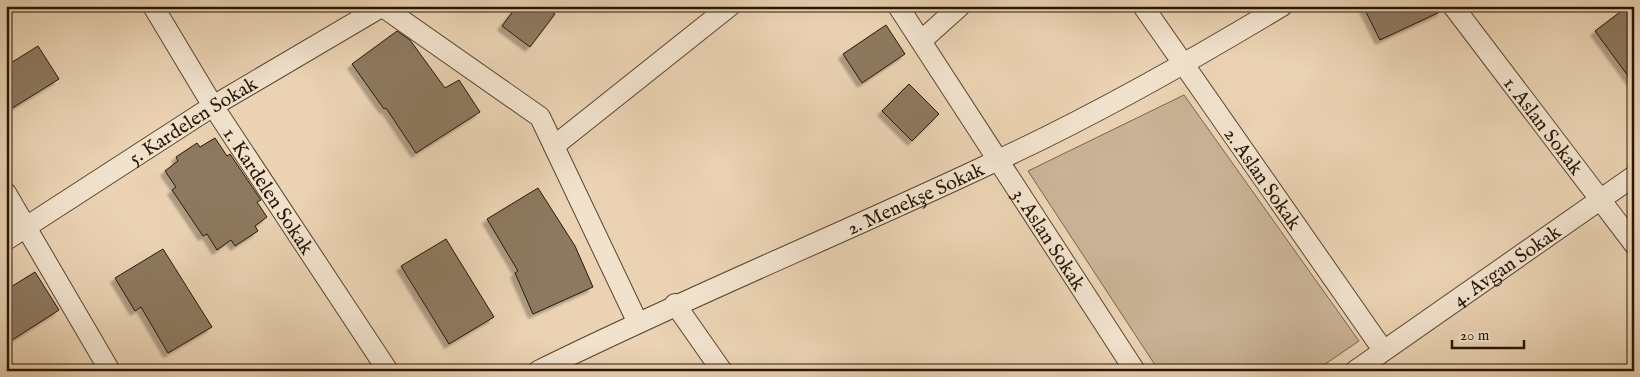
<svg xmlns="http://www.w3.org/2000/svg" width="1640" height="377" viewBox="0 0 1640 377" font-family="'IM FELL English',serif">
  <style>
    .green { fill: #c9b295; stroke: #78654d }
    .building { fill: #8d795f; stroke: #281805; filter: url(#shadow) }
    .lines { fill: none; stroke-linecap: round; stroke-linejoin: round }
    .minor-casing { stroke: #584630; stroke-width: 22 }
    .minor { stroke: #f1e2cd; stroke-width: 20 }
    .labels { text-anchor: middle; stroke-width: 4; stroke-linejoin: round; paint-order: stroke }
    .street-label { font-size: 20px; fill: #281805; stroke: #f1e2cd }
  </style>
  <defs>
    <filter id="shadow"><feDropShadow dx="-4.5" dy="4.5" stdDeviation="1" flood-color="#0004"/></filter>
  </defs>
  <rect width="100%" height="100%" fill="#ead2b2"/>
  <filter id="stains"><feTurbulence type="fractalNoise" baseFrequency=".004" numOctaves="4"/><feColorMatrix values="0 0 0 0 .2 0 0 0 0 .09 0 0 0 0 .02 0 0 0 .5 -.17"/></filter>
  <radialGradient id="worn" r=".72"><stop offset=".6" stop-color="#630" stop-opacity="0"/><stop offset="1" stop-color="#630" stop-opacity=".3"/></radialGradient>
  <polygon class="green" points="1184,95 1359,341 1315,371 1159,371 1028,171"/>
  <g class="building">
    <polygon points="517,6 544,6 555,14 530,47 502,26"/>
    <polygon points="1363,6 1441,6 1442,11 1380,40"/>
    <polygon points="1628,6 1634,6 1634,84 1595,31"/>
    <polygon points="886,25 905,54 862,83 843,54"/>
    <polygon points="397,31 410,40 445,88 459,80 480,112 416,153 386,108 384,109 352,64"/>
    <polygon points="38,46 59,79 6,112 6,66"/>
    <polygon points="909,84 939,114 912,141 882,111"/>
    <polygon points="215,138 227,156 230,154 261,200 257,202 267,217 255,226 258,231 235,246 231,240 217,250 207,234 203,236 172,190 176,187 165,171 178,161 176,157 197,143 200,147"/>
    <polygon points="538,188 575,246 593,287 533,314 515,273 518,271 487,219"/>
    <polygon points="446,239 494,317 449,344 401,266"/>
    <polygon points="163,249 212,327 168,353 141,307 135,311 115,278"/>
    <polygon points="35,272 59,310 6,344 6,290"/>
  </g>
  <g class="lines">
    <defs>
      <g id="minor">
        <path id="s1" d="M 153,6 L 213,106 L 388,371"/>
        <path id="s2" d="M 898,6 L 1135,371"/>
        <path id="s3" d="M 1143,6 L 1383,350"/>
        <path id="s4" d="M 1453,6 L 1634,244"/>
        <polyline points="383,7 540,117 637,321"/>
        <polyline points="921,41 960,6"/>
        <polyline points="554,146 730,6"/>
        <polyline points="6,193 110,371"/>
        <path id="s5" d="M 6,240 L 213,106 L 383,6"/>
        <polyline points="675,304 722,371"/>
        <path id="s6" d="M 538,371 C 689,296 844,233 996,161 C 1094,116 1189,62 1282,6"/>
        <path id="s7" d="M 1355,371 L 1634,176"/>
      </g>
    </defs>
    <use href="#minor" class="minor-casing"/>
    <use href="#minor" class="minor"/>
  </g>
  <g class="labels">
    <g class="street-label">
      <text dy="7" stroke="none"><textPath href="#s5" startOffset="222">5. Kardelen Sokak</textPath></text>
      <text dy="7" stroke="none"><textPath href="#s4" startOffset="150">1. Aslan Sokak</textPath></text>
      <text dy="7" stroke="none"><textPath href="#s3" startOffset="210">2. Aslan Sokak</textPath></text>
      <text dy="7" stroke="none"><textPath href="#s1" startOffset="218">1. Kardelen Sokak</textPath></text>
      <text dy="7" stroke="none"><textPath href="#s6" startOffset="415">2. Menekşe Sokak</textPath></text>
      <text dy="7" stroke="none"><textPath href="#s2" startOffset="278">3. Aslan Sokak</textPath></text>
      <text dy="7" stroke="none"><textPath href="#s7" startOffset="185">4. Avgan Sokak</textPath></text>
    </g>
  </g>
  <rect width="1640" height="377" fill="none" stroke="#ead2b2" stroke-width="25"/>
  <rect x="8" y="8" width="1625" height="362" fill="none" stroke="#281805" stroke-width="2.5"/>
  <rect x="12" y="12" width="1615" height="352" fill="none" stroke="#281805"/>
  <path d="M1452 340v8h72v-8" fill="none" stroke="#281805" stroke-width="2.5"/>
  <text x="1460" y="340" font-size="15" fill="#281805" stroke="#f1e2cd" stroke-width="4" paint-order="stroke">20 m</text>
  <rect width="100%" height="100%" filter="url(#stains)"/>
  <rect width="100%" height="100%" fill="url(#worn)"/>
</svg>
